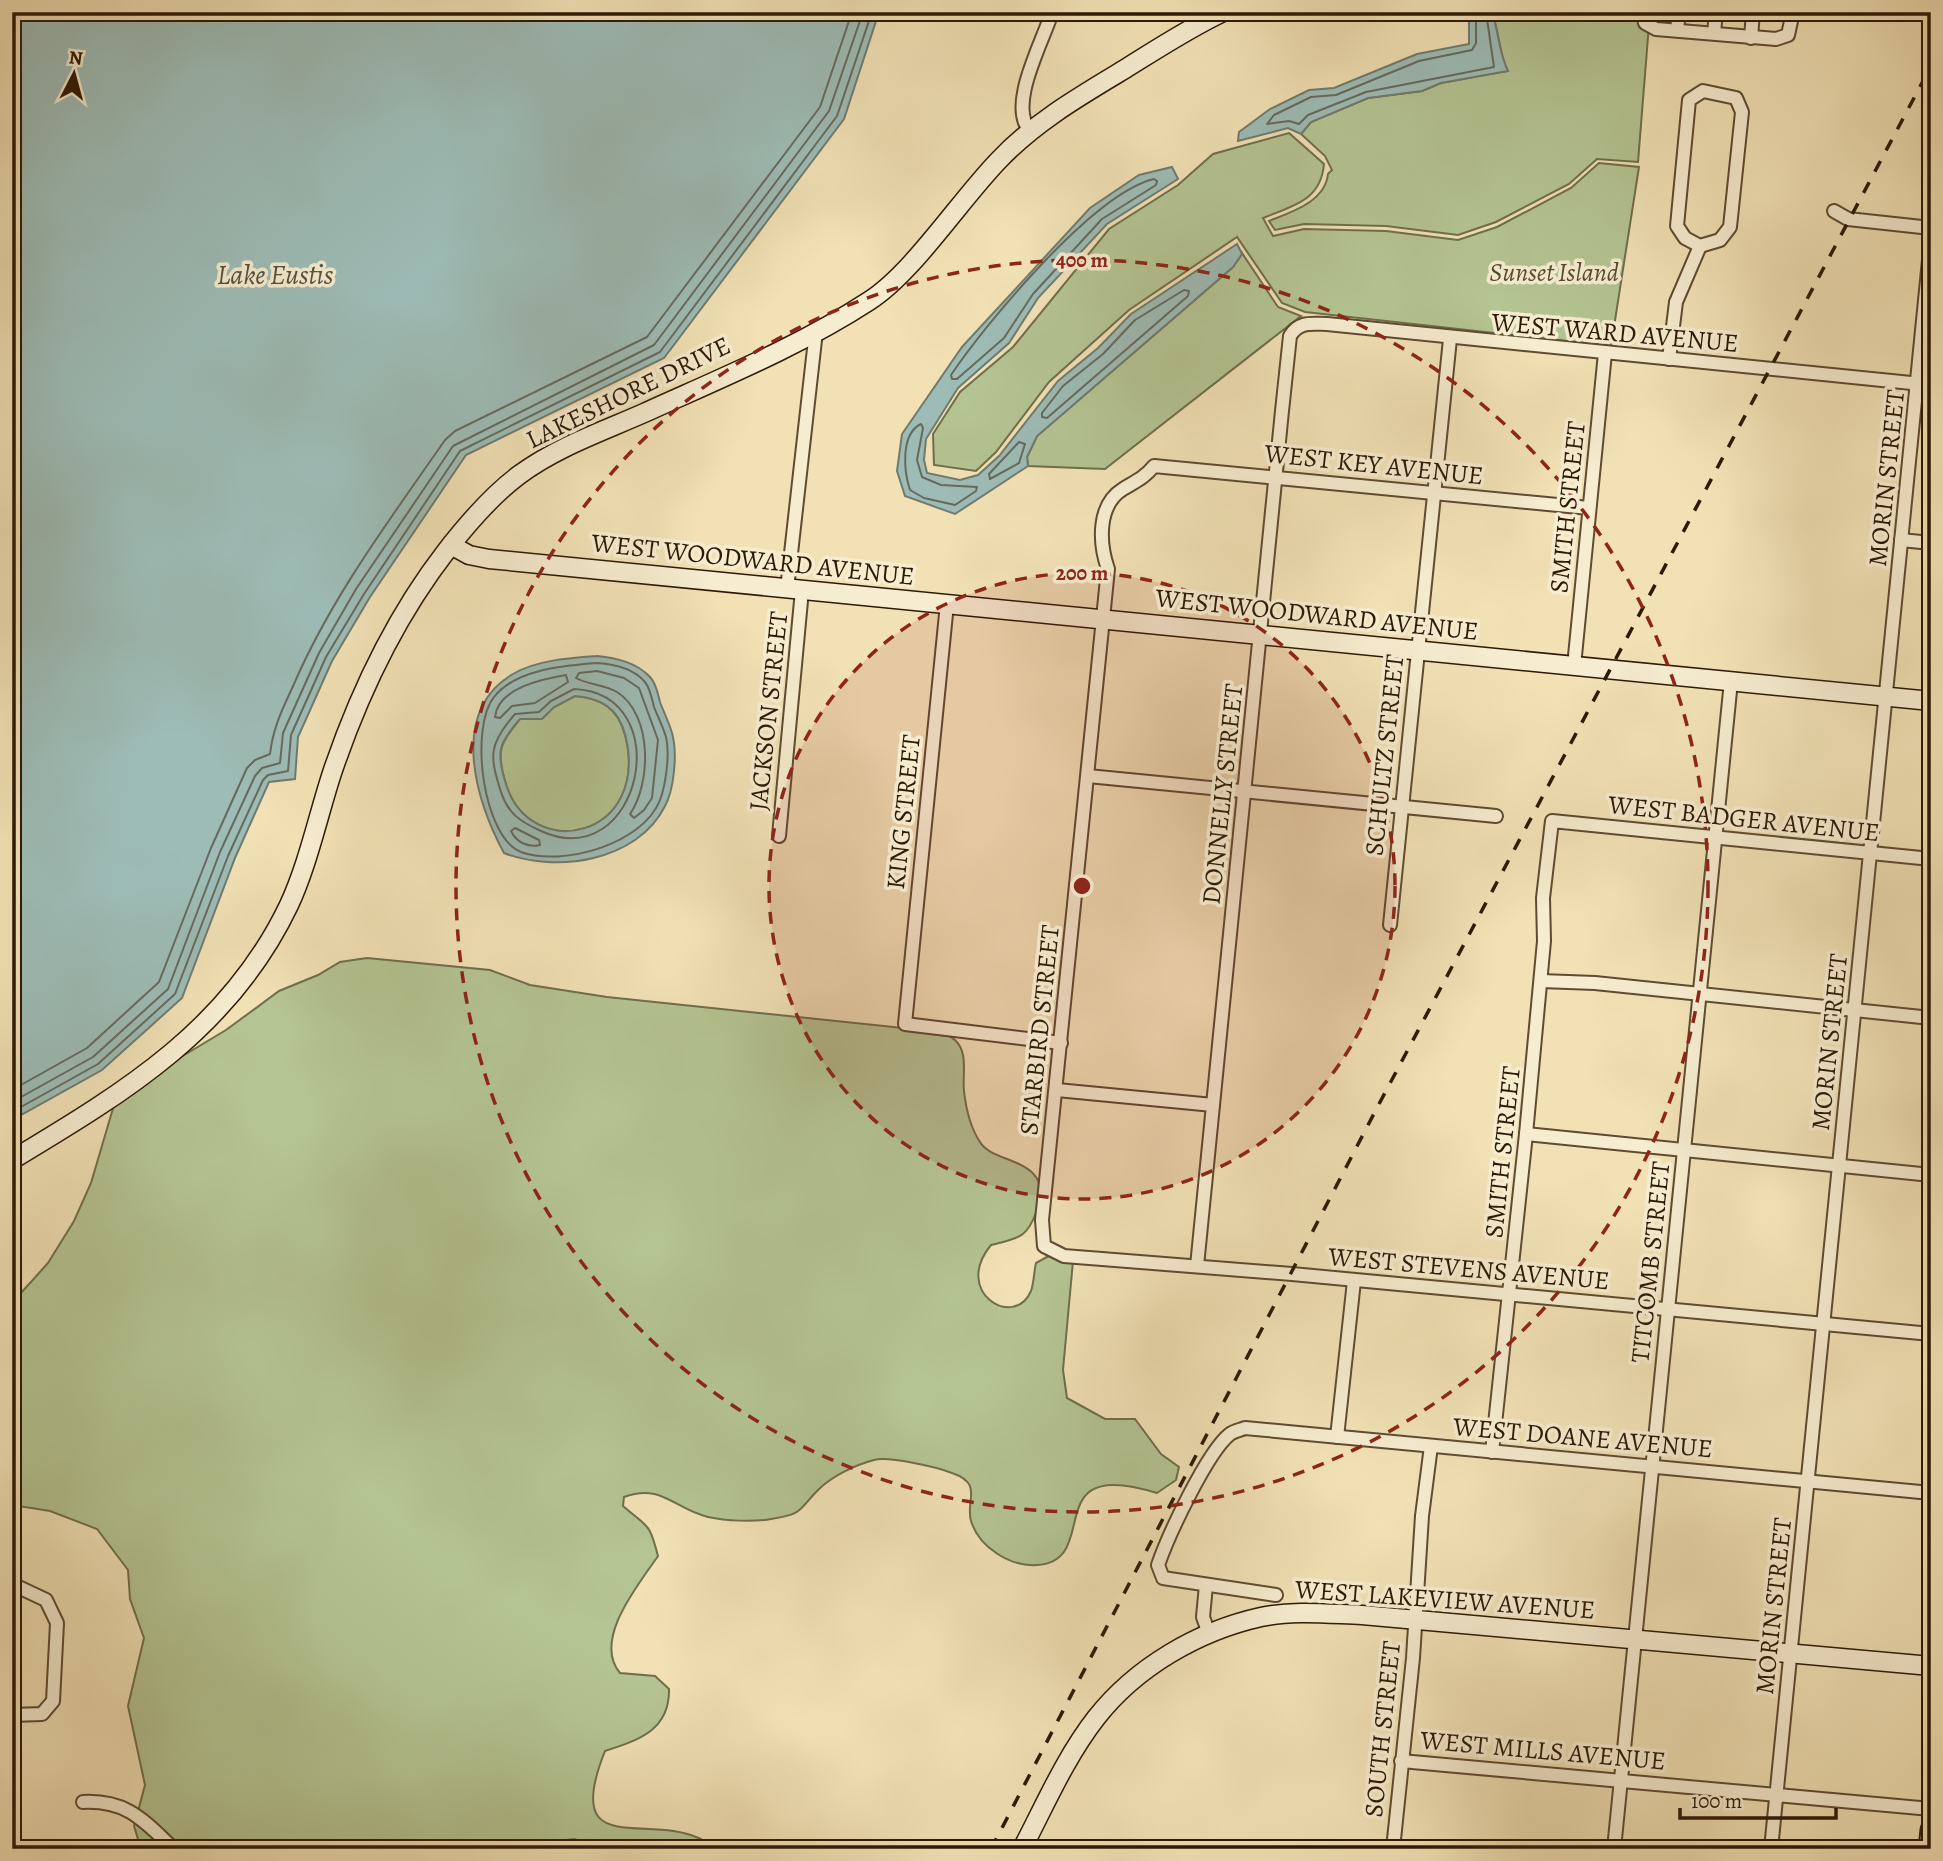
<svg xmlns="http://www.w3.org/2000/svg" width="1943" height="1861" viewBox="0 0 1943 1861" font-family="Alegreya,serif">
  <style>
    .green { fill: #b4c492; stroke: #706e4c; stroke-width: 2 }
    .water { fill: #9dbcb6; stroke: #707b6f; stroke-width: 2; fill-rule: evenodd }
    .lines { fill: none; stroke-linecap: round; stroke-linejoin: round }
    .shore { stroke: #656a5e; stroke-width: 2 }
    .street-casing { stroke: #5e4b31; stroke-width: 16 }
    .secondary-casing { stroke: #2d1905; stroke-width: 21 }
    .primary-casing { stroke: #2d1905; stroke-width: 23 }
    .street { stroke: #f6eccf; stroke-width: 12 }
    .secondary { stroke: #f6eccf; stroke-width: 18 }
    .primary { stroke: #f1e1b5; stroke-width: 19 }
    .rail { stroke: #2d1905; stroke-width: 3.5; stroke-dasharray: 12 12; stroke-linecap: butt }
    .ring { fill: none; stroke: #8f2418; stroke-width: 3.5; stroke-dasharray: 12 9 }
    .labels { text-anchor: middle; stroke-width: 7; stroke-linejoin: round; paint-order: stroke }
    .park-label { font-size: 26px; font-style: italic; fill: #564c2f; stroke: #f6eccf }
    .street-label { font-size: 26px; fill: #2d1905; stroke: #f6eccf }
    .water-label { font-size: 28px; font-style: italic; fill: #545243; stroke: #f6eccf }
    .centre { fill: #8f2418; stroke: #f6eccf; stroke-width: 3.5 }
    .ring-label { font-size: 21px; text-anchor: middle; font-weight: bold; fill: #8f2418; stroke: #f6eccf; stroke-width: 7; stroke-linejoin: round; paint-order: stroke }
  </style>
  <rect width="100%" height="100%" fill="#f1e1b5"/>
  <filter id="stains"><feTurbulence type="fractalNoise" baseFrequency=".00286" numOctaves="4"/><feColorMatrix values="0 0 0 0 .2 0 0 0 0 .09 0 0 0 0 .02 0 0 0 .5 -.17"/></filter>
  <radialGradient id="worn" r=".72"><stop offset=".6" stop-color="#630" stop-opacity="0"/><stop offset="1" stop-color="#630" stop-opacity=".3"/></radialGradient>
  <g class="green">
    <path d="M 1492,12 L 1650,12 L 1638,162 L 1597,159 L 1569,184 L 1496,222 L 1458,235 L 1386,226 L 1304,224 L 1275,230 L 1269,221 C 1291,212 1325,202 1328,174 L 1332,170 L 1325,156 L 1301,134 L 1311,122 L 1368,98 L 1422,91 L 1441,83 L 1507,71 C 1499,51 1499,32 1492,12 Z"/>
    <path d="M 1289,133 L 1324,164 C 1321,201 1292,206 1263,218 L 1273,236 L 1304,229 L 1386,231 L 1458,240 L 1497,227 L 1571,188 L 1599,163 L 1639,167 L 1611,346 L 1305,312 L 1282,303 L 1237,237 L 1129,310 L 1049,382 L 996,452 L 976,471 L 934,465 L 933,434 L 960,392 L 1013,347 L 1109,229 L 1178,185 L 1213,154 Z"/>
    <polygon points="1240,250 1278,307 1301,316 1105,469 1028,466 1027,457 1037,436 1233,267 1242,254"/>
    <path d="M 575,696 C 601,698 618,708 625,735 C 652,839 528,865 505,781 C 496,751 500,743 520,719 L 542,719 L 554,707 Z"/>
    <path d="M 367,958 L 490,970 L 530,985 L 607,997 L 903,1028 C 919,1030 943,1029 955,1040 C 969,1053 962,1075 964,1091 C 966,1109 970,1127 980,1142 C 993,1165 1056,1157 1037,1210 C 1027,1239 1018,1238 991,1245 C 952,1292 1014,1330 1031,1291 C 1034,1283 1034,1271 1036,1263 L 1056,1252 L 1073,1261 L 1063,1370 L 1067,1398 L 1105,1419 L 1135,1419 L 1161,1454 L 1179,1467 L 1176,1480 L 1157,1493 C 1036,1455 1104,1561 1037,1565 C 1010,1567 979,1547 971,1521 C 965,1500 984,1484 952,1473 C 937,1467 888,1456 874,1460 C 855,1465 832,1476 818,1490 C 798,1510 804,1514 771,1519 C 753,1522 726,1521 708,1517 C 674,1509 662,1483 624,1497 L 623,1506 C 648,1528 649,1521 658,1556 C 639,1584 592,1640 620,1673 L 655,1676 L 669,1689 C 670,1730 639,1740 605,1751 C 561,1861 647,1812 701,1839 L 702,1849 L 605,1849 L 574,1839 L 491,1849 L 141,1849 L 134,1826 L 145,1785 L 128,1706 L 144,1638 L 130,1599 L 128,1570 L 97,1529 L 50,1511 L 12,1505 L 12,1303 L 48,1263 L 74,1221 L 91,1183 L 114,1105 L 171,1063 L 226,1030 L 279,991 L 318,975 L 340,962 Z"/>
  </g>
  <g class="water">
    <polygon points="12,12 879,12 844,119 664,358 466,455 370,597 332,661 298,737 295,779 269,782 235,858 182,998 102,1070 12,1120"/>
    <path d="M 1469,12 L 1492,12 C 1499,33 1498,50 1508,71 L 1441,83 L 1422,91 L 1368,98 L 1311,122 L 1301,134 L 1288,128 L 1238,141 L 1239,132 L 1270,109 L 1309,90 L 1334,88 L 1417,54 L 1469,44 Z"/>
    <polygon points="1172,167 1178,179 1107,224 1038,298 1009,343 958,388 926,439 924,460 927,473 960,480 978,475 999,456 1058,381 1098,348 1131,314 1237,244 1242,254 1233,267 1037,436 1027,457 1028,466 955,514 905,496 897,471 902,434 962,347 1090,208 1139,175"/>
    <path d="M 597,656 C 616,658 636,662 650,677 C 656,683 658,694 660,702 C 664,713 671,726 673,737 C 677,755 674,790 665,806 C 637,862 556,873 504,853 C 475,800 449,711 513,674 C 536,660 571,658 597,656 ZM 575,696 C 601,698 618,708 625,734 C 652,839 528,865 505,781 C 496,751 499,743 520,719 L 542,719 L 554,707 Z"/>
  </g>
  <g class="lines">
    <g class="shore">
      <polyline points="1476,12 1476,43 1472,50 1419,61 1336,95 1311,97 1274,115 1267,124 1289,121 1299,124 1308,115 1366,92 1494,67 1486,12"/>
      <path d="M 1154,179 L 1157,181 L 1156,185 L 1102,219 L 1033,294 L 1004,338 L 957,379 L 952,379 L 951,375 C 986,323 1094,193 1154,179 Z"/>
      <polygon points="1184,290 1189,291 1188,296 1047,418 1042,417 1042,413 1063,386 1103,354 1135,320"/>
      <path d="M 921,424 L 923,428 L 917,460 L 922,477 L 941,485 L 977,487 L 976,491 L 955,505 L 924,498 L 910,490 C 904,472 900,434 921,424 Z"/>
      <polygon points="1019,442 1025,444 1019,463 990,479 989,474"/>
      <path d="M 597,663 C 614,664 633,668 645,682 C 650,688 652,699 654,707 C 658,717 663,727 666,737 C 670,753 666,784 660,800 C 643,844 563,867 521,852 C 483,837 469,729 494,697 C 516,669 563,666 597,663 Z"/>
      <path d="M 597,671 L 624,678 L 639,688 L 658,740 L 652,798 L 644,810 L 634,818 L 630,814 C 651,784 653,715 617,692 C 604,684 588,685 576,678 L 579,673 Z"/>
      <path d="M 566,675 L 568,682 L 535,703 L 512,706 L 500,718 L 495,717 C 498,688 542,679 566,675 Z"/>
      <path d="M 574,689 C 680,694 640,876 541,831 C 521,822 508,814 501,792 C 489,755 489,744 515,714 L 539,712 L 551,701 Z"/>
      <path d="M 515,828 L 539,840 L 540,845 C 528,848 516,842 511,831 Z"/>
      <path d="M 12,1090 L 87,1048 L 159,982 L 211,848 L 247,768 L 255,760 L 270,754 C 273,727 283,708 294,684 C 332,596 391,518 445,440 L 455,431 L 647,337 L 820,107 L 852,12"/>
      <polyline points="12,1102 93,1057 168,989 220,852 255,776 262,768 280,763 283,733 319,653 356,589 453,446 654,345 829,111 863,12"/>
      <polyline points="12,1112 98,1064 175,994 228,856 263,780 268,775 288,771 291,735 326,657 364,594 460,451 660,352 837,116 872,12"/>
    </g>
    <defs>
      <g id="street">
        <polyline points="1643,12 1645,23 1656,29 1776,39 1788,35 1793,12"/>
        <polyline points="1677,30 1679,12"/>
        <polyline points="1714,33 1716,12"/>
        <polyline points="1751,38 1753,12"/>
        <polygon points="1703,91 1736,98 1742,112 1730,227 1720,240 1700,246 1685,238 1677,226 1689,100"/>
        <path d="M 1030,131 C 1007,105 1043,42 1052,12"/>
        <polyline points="1834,211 1848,219 1931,228"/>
        <polyline points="1669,359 1676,302 1700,246"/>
        <path d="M 1589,508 L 1154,466 C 1144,478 1136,481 1123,489 C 1097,505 1099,543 1108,569 L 1042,1220 L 1044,1246 L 1064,1256 L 1292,1274 L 1931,1334"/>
        <polyline points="1901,540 1931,543"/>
        <polyline points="787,589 816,331"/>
        <polyline points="947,604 905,1024 1061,1043"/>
        <polyline points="1574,666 1605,353"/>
        <polyline points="1088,776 1496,816"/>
        <polyline points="779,836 802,590"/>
        <polyline points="1390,925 1450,339"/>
        <polyline points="1541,981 1595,983 1931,1018"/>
        <polyline points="1057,1090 1213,1105"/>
        <polyline points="1526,1134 1931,1175"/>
        <path d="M 1197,1266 L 1282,411 L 1290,336 C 1299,321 1311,324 1327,324 L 1931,385"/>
        <polyline points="1337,1437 1354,1281"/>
        <polyline points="1492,1452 1526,1134 1544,941 1543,898 1552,821 1931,859"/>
        <polyline points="12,1584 46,1600 57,1623 53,1701 42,1714 12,1715"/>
        <polyline points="1206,1585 1203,1617 1209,1634"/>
        <path d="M 1276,1595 L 1163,1578 L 1158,1565 C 1168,1536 1207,1452 1230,1434 C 1234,1431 1240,1430 1245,1428 L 1931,1493"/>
        <polyline points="1401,1761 1931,1809"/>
        <path d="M 83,1802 C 127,1800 143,1820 174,1849"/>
        <polyline points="1393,1849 1413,1658 1422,1516 1431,1446"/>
        <polyline points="1614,1849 1731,681"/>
        <polyline points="1771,1849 1931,240"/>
      </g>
      <g id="secondary">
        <polyline points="451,545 469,555 489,559 1931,701"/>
        <path d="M 12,1160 C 125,1092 230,1029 289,905 C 308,864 318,816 332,773 C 359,693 395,617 447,550 C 468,523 491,496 519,475 C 557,447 601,432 644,413 C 719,379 800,346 869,301 C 913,273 960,200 999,160 C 1035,122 1080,96 1125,69 C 1157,49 1189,28 1223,12"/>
        <path d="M 1022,1849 C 1045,1805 1065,1758 1096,1718 C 1136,1667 1198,1631 1261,1617 C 1294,1610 1329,1614 1362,1615 L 1931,1666"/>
      </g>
      <polyline id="primary" points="1929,1849 1931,1830"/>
    </defs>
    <use href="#street" class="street-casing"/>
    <use href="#secondary" class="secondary-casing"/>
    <use href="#primary" class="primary-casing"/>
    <use href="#street" class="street"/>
    <use href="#secondary" class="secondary"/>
    <use href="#primary" class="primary"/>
    <polyline class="rail" points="991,1849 1379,1104 1931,66"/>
  </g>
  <circle cx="1082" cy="886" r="313" fill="#8f2418" fill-opacity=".12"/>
  <g class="ring">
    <circle cx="1082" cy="886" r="313"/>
    <circle cx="1082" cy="886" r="626"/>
  </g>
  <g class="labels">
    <g class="park-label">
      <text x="1554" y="281">Sunset Island</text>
    </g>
    <g class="street-label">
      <text transform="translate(1615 332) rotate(5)" y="9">WEST WARD AVENUE</text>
      <text transform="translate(628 392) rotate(-26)" y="9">LAKESHORE DRIVE</text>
      <text transform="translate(1374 464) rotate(6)" y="9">WEST KEY AVENUE</text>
      <text transform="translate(1886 478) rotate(-84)" y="9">MORIN STREET</text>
      <text transform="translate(1567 507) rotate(-84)" y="9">SMITH STREET</text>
      <text transform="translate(753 559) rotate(6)" y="9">WEST WOODWARD AVENUE</text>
      <text transform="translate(1317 614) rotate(6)" y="9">WEST WOODWARD AVENUE</text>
      <text transform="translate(768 711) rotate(-84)" y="9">JACKSON STREET</text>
      <text transform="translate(1384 755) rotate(-84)" y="9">SCHULTZ STREET</text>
      <text transform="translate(1222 794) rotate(-84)" y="9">DONNELLY STREET</text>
      <text transform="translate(903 812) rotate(-84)" y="9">KING STREET</text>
      <text transform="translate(1744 818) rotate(6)" y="9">WEST BADGER AVENUE</text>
      <text transform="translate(1039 1030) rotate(-84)" y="9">STARBIRD STREET</text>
      <text transform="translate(1829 1042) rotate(-84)" y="9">MORIN STREET</text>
      <text transform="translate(1502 1152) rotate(-84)" y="9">SMITH STREET</text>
      <text transform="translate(1650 1262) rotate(-84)" y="9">TITCOMB STREET</text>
      <text transform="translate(1469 1268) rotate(5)" y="9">WEST STEVENS AVENUE</text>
      <text transform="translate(1583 1437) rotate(5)" y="9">WEST DOANE AVENUE</text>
      <text transform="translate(1445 1599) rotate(4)" y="9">WEST LAKEVIEW AVENUE</text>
      <text transform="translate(1773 1606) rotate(-84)" y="9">MORIN STREET</text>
      <text transform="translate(1382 1729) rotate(-84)" y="9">SOUTH STREET</text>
      <text transform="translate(1543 1750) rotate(5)" y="9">WEST MILLS AVENUE</text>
    </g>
    <g class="water-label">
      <text x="275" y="284">Lake Eustis</text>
    </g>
  </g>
  <circle cx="1082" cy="886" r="10" class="centre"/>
  <g class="ring-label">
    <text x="1082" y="267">400 m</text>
    <text x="1082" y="580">200 m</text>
  </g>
  <rect width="1943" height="1861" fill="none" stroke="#f1e1b5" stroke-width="42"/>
  <rect x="14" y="14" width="1915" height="1833" fill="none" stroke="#2d1905" stroke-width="3.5"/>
  <rect x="21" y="21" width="1901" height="1819" fill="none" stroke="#2d1905" stroke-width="2"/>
  <g transform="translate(74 74) rotate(6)" stroke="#f6eccf" stroke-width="5" paint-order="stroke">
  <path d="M0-5L12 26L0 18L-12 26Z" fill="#2d1905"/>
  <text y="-10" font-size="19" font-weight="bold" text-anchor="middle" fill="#2d1905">N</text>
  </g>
  <path d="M1680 1808v10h156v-10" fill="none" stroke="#2d1905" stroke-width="3.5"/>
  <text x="1691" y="1808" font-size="21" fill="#2d1905" stroke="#f6eccf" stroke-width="5" paint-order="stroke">100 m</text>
  <rect width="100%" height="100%" filter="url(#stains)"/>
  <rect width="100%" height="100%" fill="url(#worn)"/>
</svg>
